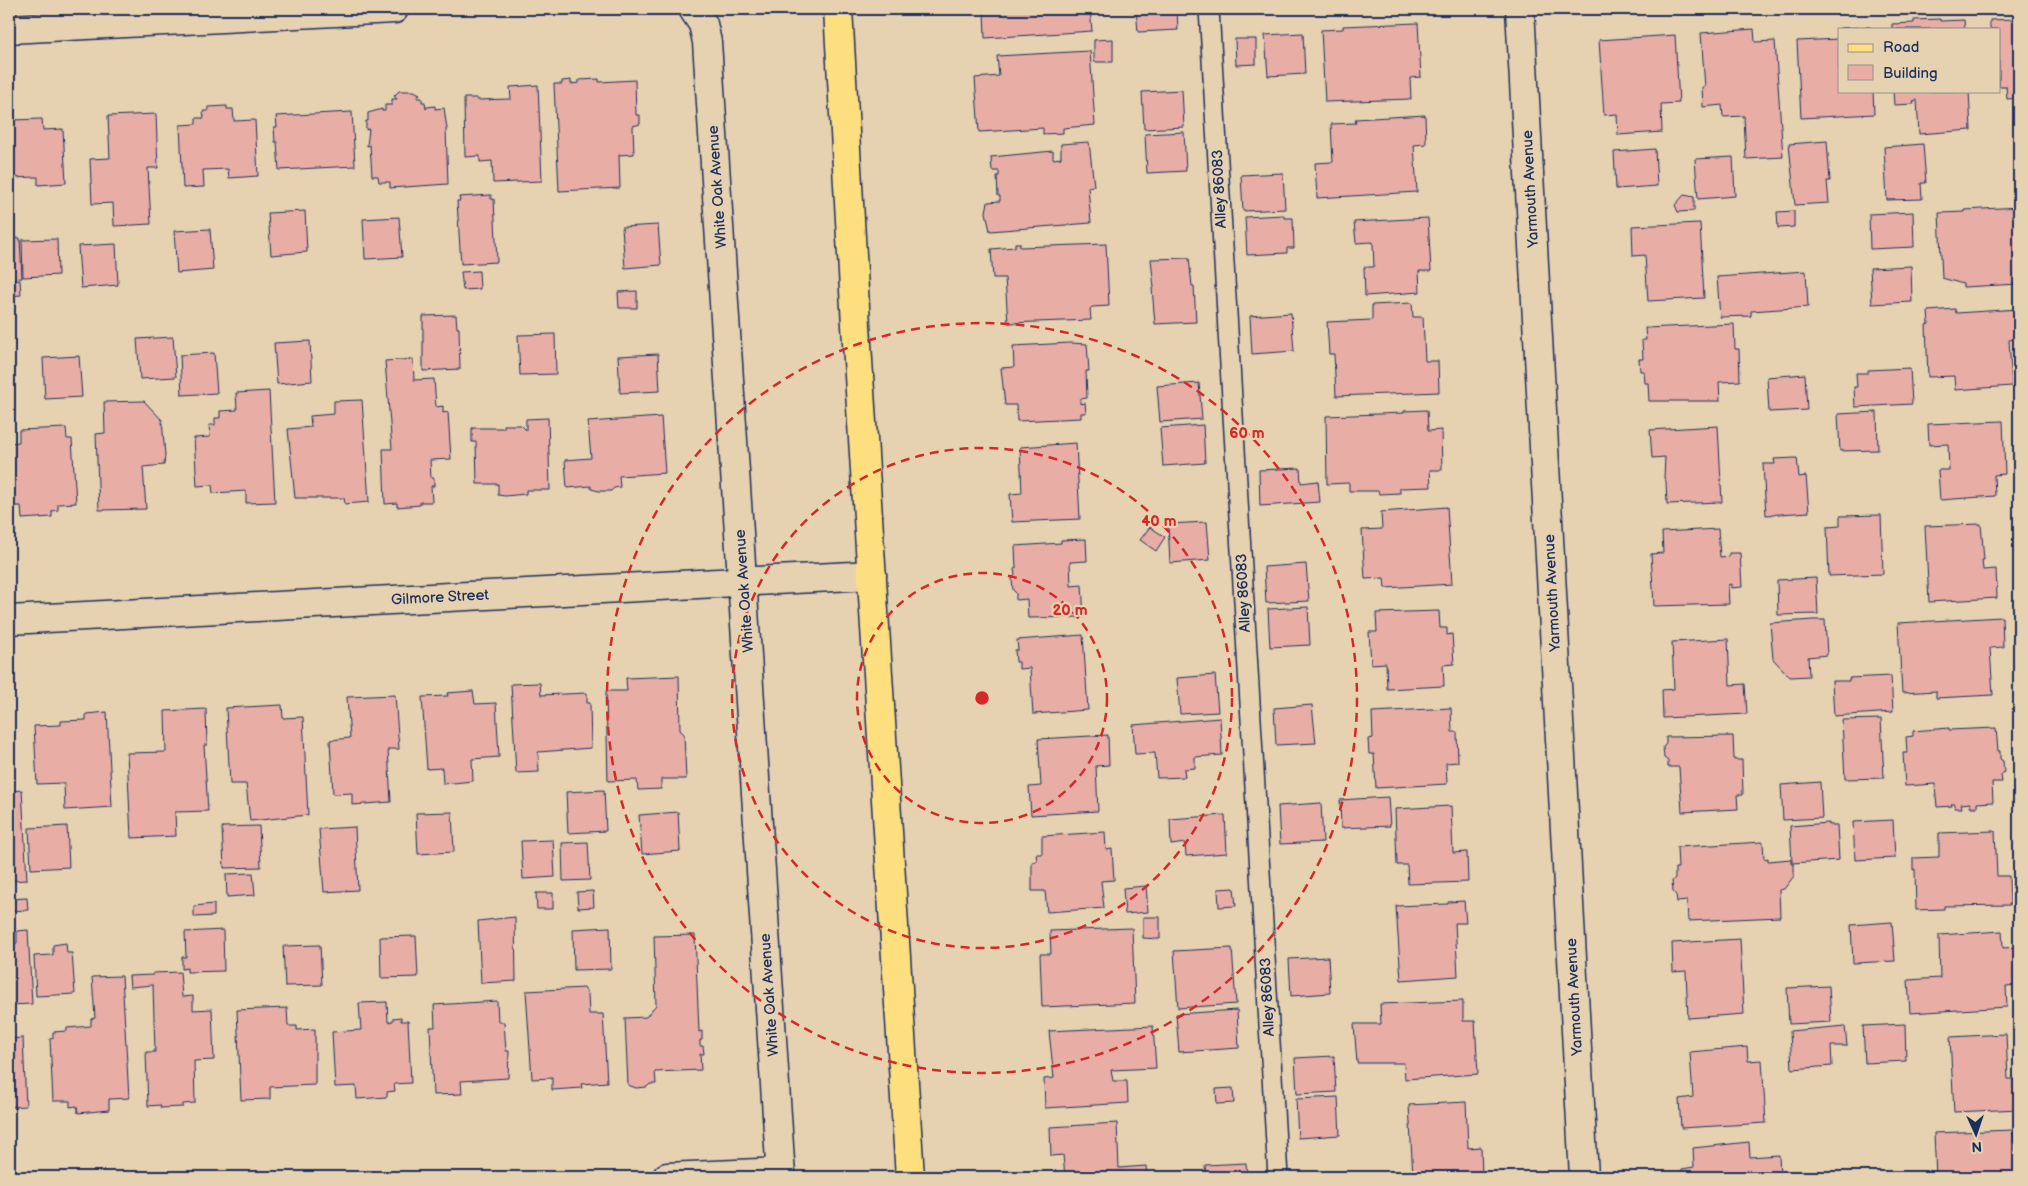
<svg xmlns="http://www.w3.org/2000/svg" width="2028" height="1186" viewBox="0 0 2028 1186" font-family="'Balsamiq Sans',sans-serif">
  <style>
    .building { fill: #e8aea6; stroke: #1b2f5e }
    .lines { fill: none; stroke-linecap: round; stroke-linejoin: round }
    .lane-casing { stroke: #1b2f5e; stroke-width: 22 }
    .street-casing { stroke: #1b2f5e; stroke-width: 31 }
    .primary-casing { stroke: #1b2f5e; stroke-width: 31 }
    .lane { stroke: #e6d1b0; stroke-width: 19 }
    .street { stroke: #e6d1b0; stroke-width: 28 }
    .primary { stroke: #fddf80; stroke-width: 28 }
    .ring { fill: none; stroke: #d62828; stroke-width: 2.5; stroke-dasharray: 9 6 }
    .labels { text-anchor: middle; stroke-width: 4.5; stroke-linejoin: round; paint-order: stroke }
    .street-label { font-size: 15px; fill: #1b2f5e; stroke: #e6d1b0 }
    .centre { fill: #d62828; stroke: #e6d1b0; stroke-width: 2.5 }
    .ring-label { font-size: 15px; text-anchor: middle; font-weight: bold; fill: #d62828; stroke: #e6d1b0; stroke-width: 4.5; stroke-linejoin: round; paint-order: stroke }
  </style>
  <rect width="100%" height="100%" fill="#e6d1b0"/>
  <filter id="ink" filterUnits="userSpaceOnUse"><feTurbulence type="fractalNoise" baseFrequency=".02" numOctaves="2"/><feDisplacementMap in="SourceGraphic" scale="10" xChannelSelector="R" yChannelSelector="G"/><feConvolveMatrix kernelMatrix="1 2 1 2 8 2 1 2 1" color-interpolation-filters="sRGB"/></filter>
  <g filter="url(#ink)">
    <g class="building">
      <polygon points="984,9 1090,9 1092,31 985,38"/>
      <polygon points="1136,9 1177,9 1178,30 1138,32"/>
      <polygon points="1940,19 1940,21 1964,20 1965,29 1892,29 1892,24 1914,23 1914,20"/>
      <polygon points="2017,19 2019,30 2019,98 2007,99 2006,86 1999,86 1999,29 1990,29 1990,20"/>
      <polygon points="1418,23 1421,77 1410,78 1411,99 1325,102 1321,30 1343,29 1343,26"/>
      <polygon points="1870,27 1870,29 1840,29 1840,28"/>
      <polygon points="1754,29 1755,42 1775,41 1783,157 1746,159 1744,116 1723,117 1722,105 1703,107 1702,87 1705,87 1701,33"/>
      <polygon points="1303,33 1305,74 1268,76 1265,35"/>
      <polygon points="1675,35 1679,103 1661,104 1662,132 1618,135 1617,114 1604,115 1599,40"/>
      <polygon points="1113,39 1113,62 1094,62 1094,40"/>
      <polygon points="1235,39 1256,39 1256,64 1236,65"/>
      <polygon points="1839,39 1839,91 1873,91 1874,114 1801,118 1797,41"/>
      <polygon points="1090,51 1095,125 1063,128 1063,133 1043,134 1043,128 979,132 975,78 999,76 997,56"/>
      <polygon points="599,79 599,82 635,80 636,115 640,115 640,124 633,126 634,154 619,155 620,188 559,191 554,84 562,84 562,81 571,80 571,84 579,83 579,80"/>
      <polygon points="538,85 542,181 493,183 492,161 480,162 480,156 465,157 464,98 477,98 477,100 511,99 510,87"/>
      <polygon points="1182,90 1184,127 1144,129 1142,92"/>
      <polygon points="399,91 414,91 420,94 417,98 422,98 422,102 425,102 426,109 427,107 435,106 435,109 444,108 447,129 446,129 448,184 390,188 390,182 379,182 378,176 372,176 370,145 367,146 369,129 366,130 366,121 368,121 368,113 382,109 382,111 385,111 385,105 392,105 392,99 397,99 394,96"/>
      <polygon points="1893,91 1969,91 1971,130 1919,134 1917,100 1913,101 1914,104 1894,105"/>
      <polygon points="227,106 227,109 233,109 234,121 255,120 258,176 229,178 228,169 203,170 204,187 183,188 180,125 196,124 196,118 204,118 203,111 208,111 208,107"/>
      <polygon points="352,112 355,166 279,170 277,142 275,142 274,127 277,127 276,116"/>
      <polygon points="156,114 158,168 148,168 151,224 114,226 113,203 92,204 90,159 110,158 108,116"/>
      <polygon points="1425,115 1426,144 1414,145 1417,192 1317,198 1315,163 1333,162 1331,124 1356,123 1355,119"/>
      <polygon points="42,119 43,130 63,129 66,183 38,185 38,177 11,178 12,195 9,195 9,124 13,124 12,120"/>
      <polygon points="1184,132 1186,171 1147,173 1145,134"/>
      <polygon points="1827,141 1830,181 1827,181 1829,203 1795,205 1789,144"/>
      <polygon points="1089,142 1094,186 1088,187 1091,223 990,231 986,212 988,202 1000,201 1000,196 998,196 997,176 999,176 999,171 992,171 991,157 1053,151 1053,159 1061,158 1061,144"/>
      <polygon points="1923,144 1926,183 1921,183 1922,199 1887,200 1884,147"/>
      <polygon points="1655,149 1657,186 1616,189 1614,152"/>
      <polygon points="1733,157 1735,196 1698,199 1695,159"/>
      <polygon points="1283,173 1285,209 1243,211 1241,175"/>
      <polygon points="491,195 491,199 494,199 497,262 461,264 457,201 460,201 459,197"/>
      <polygon points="1684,195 1694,197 1694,211 1678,212 1675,205"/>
      <polygon points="2019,207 2019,284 1963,287 1963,284 1942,278 1939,213 1965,212 1965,210"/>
      <polygon points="305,211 307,252 271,255 268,213"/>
      <polygon points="1794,211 1794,227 1778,228 1777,212"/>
      <polygon points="1913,212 1914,247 1870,249 1869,214"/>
      <polygon points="1284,215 1284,218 1293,218 1294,248 1287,248 1287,253 1247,255 1245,217"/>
      <polygon points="399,217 402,257 365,259 363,219"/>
      <polygon points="1428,218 1431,271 1419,271 1420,292 1365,296 1364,267 1374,267 1373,242 1356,243 1354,222"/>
      <polygon points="1700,223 1704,298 1648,301 1645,255 1633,256 1632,226"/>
      <polygon points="658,225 661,265 625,268 622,227"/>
      <polygon points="210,229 213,270 177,273 174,231"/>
      <polygon points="20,238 22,278 9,279 9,239"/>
      <polygon points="57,239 58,275 23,277 22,240"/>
      <polygon points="1015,243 1020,243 1020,247 1106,244 1109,306 1092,307 1090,309 1091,320 1008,323 1005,278 993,278 991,249 1015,247"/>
      <polygon points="116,244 118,285 81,288 78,246"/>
      <polygon points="1189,258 1192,286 1194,286 1196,322 1155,324 1152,288 1154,288 1151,259"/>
      <polygon points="1911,266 1912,302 1872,304 1870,268"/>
      <polygon points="479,271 480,289 463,290 461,272"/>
      <polygon points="1806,271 1808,307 1751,311 1751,316 1720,317 1717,277"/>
      <polygon points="20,280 21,295 9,296 9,281"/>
      <polygon points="637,291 637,308 619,308 618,292"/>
      <polygon points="1412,303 1413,317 1423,317 1425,361 1438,361 1439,392 1336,396 1334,354 1329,354 1327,322 1372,320 1372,305"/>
      <polygon points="1955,309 1956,313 2019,309 2019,339 2009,340 2012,386 1955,390 1954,376 1928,377 1926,325 1929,324 1928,311"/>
      <polygon points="1291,313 1294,351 1252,354 1250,316"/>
      <polygon points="456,315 457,328 459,328 460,369 423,371 423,316"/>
      <polygon points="1734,324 1735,349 1739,349 1740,381 1719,382 1720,401 1649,401 1648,383 1645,383 1644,371 1640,371 1639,359 1643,359 1642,340 1646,340 1645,328"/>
      <polygon points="555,334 556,374 520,375 518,335"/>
      <polygon points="173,337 176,377 140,379 137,339"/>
      <polygon points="310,341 312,381 277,384 274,343"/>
      <polygon points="1070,343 1087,344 1089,371 1086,371 1087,398 1080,399 1080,404 1085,403 1086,413 1081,413 1081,418 1017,421 1016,405 1005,405 1001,368 1014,367 1013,346"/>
      <polygon points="214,353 217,393 182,395 180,355"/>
      <polygon points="658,354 660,391 620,393 618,356"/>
      <polygon points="79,356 82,397 45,399 43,358"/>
      <polygon points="413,359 414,380 434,379 436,407 443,406 443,413 448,412 451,459 430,460 431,478 434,478 434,486 431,486 432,502 420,502 420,505 397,507 397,503 385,504 383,449 392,449 385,361"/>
      <polygon points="1910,368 1912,404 1855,407 1854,387 1857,387 1856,373 1868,373 1868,370"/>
      <polygon points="1805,374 1807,410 1769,412 1767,377"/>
      <polygon points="1199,383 1202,419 1160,422 1157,386"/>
      <polygon points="269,391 275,502 246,503 246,491 213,493 212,485 197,486 194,438 210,437 209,425 215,425 215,418 220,418 220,411 237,410 236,393"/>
      <polygon points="362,400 369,502 345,504 344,498 295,498 288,429 311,427 310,416 334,414 334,401"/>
      <polygon points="144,401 162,420 165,455 164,465 143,467 146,509 99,510 96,434 105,433 104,402"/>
      <polygon points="1427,410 1428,431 1441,430 1442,470 1430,470 1431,487 1400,488 1400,493 1379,494 1378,491 1349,491 1349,483 1327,484 1326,416 1404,413 1404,411"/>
      <polygon points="1877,412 1878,450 1840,451 1838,414"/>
      <polygon points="661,417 665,473 619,476 620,487 614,488 611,491 599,491 591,489 591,486 567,488 565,460 591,458 588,422"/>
      <polygon points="548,418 550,490 526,490 526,494 505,496 498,495 498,484 477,484 476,442 472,442 472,428 504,428 504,425 521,425 526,430 526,419"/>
      <polygon points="2003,421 2005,474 1994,475 1995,496 1940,500 1938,470 1949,470 1948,444 1929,445 1928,424"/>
      <polygon points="1203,425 1205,463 1163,466 1160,428"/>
      <polygon points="1718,426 1722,502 1667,504 1666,481 1664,478 1665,457 1652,458 1650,430"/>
      <polygon points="66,428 67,439 72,439 76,503 58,504 58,510 52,511 52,517 22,519 21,506 9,506 9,443 19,442 19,430"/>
      <polygon points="1076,443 1080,519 1012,522 1010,494 1022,493 1020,447"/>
      <polygon points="1797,458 1799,477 1806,476 1809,512 1766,515 1763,464 1775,464 1774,459"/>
      <polygon points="1300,468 1301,483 1318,481 1320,502 1260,506 1259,470"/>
      <polygon points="1447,507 1452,584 1385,588 1384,578 1365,579 1362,530 1382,529 1381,512"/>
      <polygon points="1881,515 1883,574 1829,576 1827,527 1840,526 1840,516"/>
      <polygon points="1207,522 1210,560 1170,563 1168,524"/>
      <polygon points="1981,524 1984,560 1982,560 1983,570 1996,569 1997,598 1929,602 1925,526"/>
      <polygon points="1150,527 1165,537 1156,551 1140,540"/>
      <polygon points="1718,529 1720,557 1729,556 1729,553 1740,553 1742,587 1731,588 1731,584 1728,585 1729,604 1654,606 1651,554 1663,553 1662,532"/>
      <polygon points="1086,539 1087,561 1070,562 1071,586 1082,585 1084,617 1028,618 1027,599 1016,600 1016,593 1013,590 1012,579 1015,575 1014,569 1016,568 1015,546 1061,543 1061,540"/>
      <polygon points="1306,564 1309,601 1266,603 1264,567"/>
      <polygon points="1816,578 1818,614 1778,615 1777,580"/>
      <polygon points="1308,607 1310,645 1270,647 1268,609"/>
      <polygon points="1439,611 1440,628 1447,628 1447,635 1452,634 1454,664 1443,665 1444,686 1387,689 1386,663 1371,664 1369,632 1377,632 1376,613"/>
      <polygon points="2002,617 2003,647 1990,648 1993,695 1936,698 1936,691 1902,693 1898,623"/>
      <polygon points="1813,620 1825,620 1827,655 1808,657 1809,676 1790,677 1773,659 1770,623"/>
      <polygon points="1083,635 1088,710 1033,714 1030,668 1019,669 1019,662 1016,662 1015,650 1018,650 1017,640"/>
      <polygon points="1728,639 1730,685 1745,684 1747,714 1663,718 1662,690 1674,689 1672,642"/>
      <polygon points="1215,675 1218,712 1180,714 1177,678"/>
      <polygon points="679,676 680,730 684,734 686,779 661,779 661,789 638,790 637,780 608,781 606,691 627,691 626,678"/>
      <polygon points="1891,676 1893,712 1834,716 1832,681 1849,681 1849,678"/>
      <polygon points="540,683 541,695 587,693 587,703 590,703 591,748 538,752 539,772 516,773 511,684"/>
      <polygon points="473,691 475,704 496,703 499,757 472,759 473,781 443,784 442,768 427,769 422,697 448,696 447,693"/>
      <polygon points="395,695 399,749 388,749 391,802 352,805 352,793 333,794 330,740 350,738 347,697"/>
      <polygon points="282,705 283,718 303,717 308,815 250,821 246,784 230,784 226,708"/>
      <polygon points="1312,705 1316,743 1276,745 1274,708"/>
      <polygon points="1451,708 1452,732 1457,732 1458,762 1446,763 1447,784 1376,788 1374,754 1369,754 1368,739 1373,738 1372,712"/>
      <polygon points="206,709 207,745 204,745 208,811 175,812 176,836 131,838 127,753 166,752 165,711"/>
      <polygon points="107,712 112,807 65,810 64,783 37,784 34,726 61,725 61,721 86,720 86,714"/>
      <polygon points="9,714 12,749 9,750 11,791 22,790 27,880 9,881"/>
      <polygon points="1220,718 1222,755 1195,757 1195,768 1184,769 1185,777 1157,778 1155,753 1135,754 1133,725"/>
      <polygon points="1881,719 1884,778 1845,779 1842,720"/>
      <polygon points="1949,728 1949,730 1996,728 1998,751 2000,751 2000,759 2003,761 2004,772 2001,775 2002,782 1992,782 1993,802 1977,803 1977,807 1970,807 1970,803 1961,804 1962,808 1955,808 1955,804 1951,804 1952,806 1937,807 1935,784 1905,786 1903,753 1907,753 1906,737 1913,736 1913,731"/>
      <polygon points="1108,735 1109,765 1096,766 1098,811 1031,815 1029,787 1041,786 1038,739"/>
      <polygon points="1733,736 1734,760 1742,760 1743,795 1737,795 1738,809 1682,812 1679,767 1668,767 1668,761 1664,758 1663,747 1666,744 1666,737"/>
      <polygon points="1820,782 1822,818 1783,820 1781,785"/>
      <polygon points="604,790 606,831 568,833 566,792"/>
      <polygon points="1388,797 1390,826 1341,828 1340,800"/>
      <polygon points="1321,803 1323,842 1280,844 1278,806"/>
      <polygon points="1451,806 1453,853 1467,852 1468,882 1408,884 1407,865 1397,865 1395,809"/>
      <polygon points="452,812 454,852 418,854 416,813"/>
      <polygon points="678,812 680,851 642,854 639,815"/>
      <polygon points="1225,815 1227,853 1186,856 1185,843 1171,845 1170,819"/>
      <polygon points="1893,820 1895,858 1855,860 1853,822"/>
      <polygon points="1829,823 1829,825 1837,825 1839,860 1792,863 1790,826"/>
      <polygon points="67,826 69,867 31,869 29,828"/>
      <polygon points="259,826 261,867 224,868 222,827"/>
      <polygon points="355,827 358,890 324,892 319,829"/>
      <polygon points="1995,831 1997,876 2009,876 2010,905 1944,906 1944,909 1916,910 1915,869 1913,870 1913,858 1939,857 1939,833"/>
      <polygon points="1105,832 1106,850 1112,849 1114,880 1101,881 1104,908 1047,912 1045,891 1032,891 1032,862 1037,861 1036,854 1042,854 1042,836"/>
      <polygon points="553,840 555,877 523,879 521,841"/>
      <polygon points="588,842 590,880 563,881 562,843"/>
      <polygon points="1763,842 1764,859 1768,858 1768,861 1791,859 1791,864 1794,864 1794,876 1784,889 1779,890 1780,917 1688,921 1687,901 1677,902 1676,895 1673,892 1672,881 1675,878 1675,868 1678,868 1677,847"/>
      <polygon points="253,873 255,895 227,897 226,874"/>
      <polygon points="1146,886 1148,912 1125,914 1123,888"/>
      <polygon points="1234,888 1236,906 1219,907 1218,889"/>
      <polygon points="593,891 594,907 578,908 577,892"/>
      <polygon points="536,893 553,893 553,909 537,909"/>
      <polygon points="27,898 28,910 9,911 9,899"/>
      <polygon points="1464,901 1466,923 1455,923 1458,976 1401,980 1396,906 1448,904 1448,902"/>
      <polygon points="214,904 214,916 194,917 194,906"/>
      <polygon points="515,917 516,981 481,983 478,921"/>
      <polygon points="1143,917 1160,917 1160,939 1143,938"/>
      <polygon points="1892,922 1895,961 1853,963 1851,925"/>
      <polygon points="610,927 611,969 574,970 573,929"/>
      <polygon points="1132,928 1135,1003 1042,1007 1040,954 1051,954 1050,931"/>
      <polygon points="28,930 32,1004 9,1005 9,944 17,943 17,931"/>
      <polygon points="223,930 224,971 187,972 187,968 182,969 182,957 186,957 185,932"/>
      <polygon points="2002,931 2003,948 2017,947 2019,985 2006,986 2007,1007 1910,1013 1908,980 1940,978 1939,935"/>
      <polygon points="695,935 699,1032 702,1031 702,1040 700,1040 700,1046 703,1046 704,1054 700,1054 701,1070 655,1072 656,1084 650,1084 647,1087 636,1088 628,1085 625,1018 646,1017 656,1005 654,936"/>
      <polygon points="416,936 418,977 381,978 380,937"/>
      <polygon points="1740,939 1744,1014 1688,1018 1686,971 1673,972 1672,943"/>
      <polygon points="66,943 67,953 72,953 75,994 36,996 34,956 53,955 53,945"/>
      <polygon points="320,945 322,985 285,986 283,946"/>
      <polygon points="1232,948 1236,1004 1178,1008 1174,951"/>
      <polygon points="1328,957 1330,993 1291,996 1289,959"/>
      <polygon points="180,972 182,997 193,996 193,1010 212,1009 214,1060 194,1061 195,1103 183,1104 183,1107 160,1108 161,1105 148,1106 146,1052 155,1052 153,985 130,987 129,976 153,975 153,973"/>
      <polygon points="122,976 129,1098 109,1099 109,1110 78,1113 77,1106 70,1107 70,1101 53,1101 50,1039 53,1038 53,1032 67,1031 67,1028 91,1026 91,1019 95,1018 92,977"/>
      <polygon points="1829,986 1831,1022 1789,1024 1787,988"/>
      <polygon points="584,988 588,994 589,1014 603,1014 607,1082 581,1084 582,1088 552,1090 552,1078 532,1079 526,991"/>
      <polygon points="497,1001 498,1022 504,1022 506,1051 509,1051 508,1078 461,1081 462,1094 433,1095 430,1027 435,1027 434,1005"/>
      <polygon points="1463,1001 1463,1021 1475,1021 1478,1074 1405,1079 1404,1063 1357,1063 1354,1024 1381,1024 1380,1004"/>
      <polygon points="387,1002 388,1022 393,1021 393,1018 401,1017 401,1021 408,1021 411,1083 394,1084 395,1091 387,1092 387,1097 357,1099 356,1086 335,1087 332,1032 361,1030 359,1003"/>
      <polygon points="287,1008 288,1026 297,1026 297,1030 315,1029 315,1085 270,1087 270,1099 241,1100 237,1010"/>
      <polygon points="1237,1010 1239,1048 1179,1052 1176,1014"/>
      <polygon points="1905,1024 1906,1061 1865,1063 1863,1026"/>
      <polygon points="1153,1026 1156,1068 1111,1070 1113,1081 1127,1081 1128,1103 1045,1108 1044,1079 1054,1078 1049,1031"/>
      <polygon points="1845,1026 1847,1046 1831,1046 1832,1066 1792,1069 1790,1031"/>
      <polygon points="2006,1034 2008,1079 2019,1079 2019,1109 1954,1112 1950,1037"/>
      <polygon points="23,1038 26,1106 9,1107 9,1039"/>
      <polygon points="1747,1047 1748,1061 1762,1060 1766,1123 1681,1128 1679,1099 1693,1097 1690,1052"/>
      <polygon points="1334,1056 1336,1092 1297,1094 1295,1058"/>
      <polygon points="1233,1088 1234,1103 1217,1104 1216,1089"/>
      <polygon points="1338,1097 1340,1135 1298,1138 1296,1099"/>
      <polygon points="1466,1102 1468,1148 1481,1147 1482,1176 1413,1177 1409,1105"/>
      <polygon points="1117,1123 1119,1168 1146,1166 1147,1177 1065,1177 1063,1155 1051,1156 1050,1127"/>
      <polygon points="2013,1130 2015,1151 2019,1150 2019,1177 1936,1177 1934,1133"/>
      <polygon points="1749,1142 1750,1157 1779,1155 1780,1177 1682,1177 1682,1169 1694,1167 1693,1148"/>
      <polygon points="1246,1163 1247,1177 1206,1177 1205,1165"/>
    </g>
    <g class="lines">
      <defs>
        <polyline id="lane" points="1209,9 1278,1177"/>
        <g id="street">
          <polyline points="693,9 703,24 707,42 781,1177"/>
          <polyline points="1520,9 1584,1177"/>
          <polyline points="9,29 394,9"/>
          <polyline points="9,620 872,575"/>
          <polyline points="667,1177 781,1172"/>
        </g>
        <polyline id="primary" points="838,9 858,360 910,1177"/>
      </defs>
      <use href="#lane" class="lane-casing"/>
      <use href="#street" class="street-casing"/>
      <use href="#primary" class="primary-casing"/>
      <use href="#lane" class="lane"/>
      <use href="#street" class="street"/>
      <use href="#primary" class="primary"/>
    </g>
  </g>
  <g class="ring">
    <circle cx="982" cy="698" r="125"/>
    <circle cx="982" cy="698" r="250"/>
    <circle cx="982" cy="698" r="375"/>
  </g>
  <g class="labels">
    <g class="street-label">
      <text transform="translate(717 187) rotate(-94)" y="5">White Oak Avenue</text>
      <text transform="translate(1219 189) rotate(-93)" y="5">Alley 86083</text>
      <text transform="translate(1530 189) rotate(-93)" y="5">Yarmouth Avenue</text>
      <text transform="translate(744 591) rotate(-94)" y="5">White Oak Avenue</text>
      <text transform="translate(1243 593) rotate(-93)" y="5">Alley 86083</text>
      <text transform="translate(1552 593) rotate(-93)" y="5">Yarmouth Avenue</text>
      <text transform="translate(440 597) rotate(-3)" y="5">Gilmore Street</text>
      <text transform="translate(769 995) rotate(-94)" y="5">White Oak Avenue</text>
      <text transform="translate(1267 997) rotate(-93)" y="5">Alley 86083</text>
      <text transform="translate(1574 997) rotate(-93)" y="5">Yarmouth Avenue</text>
    </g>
  </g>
  <circle cx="982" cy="698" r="8" class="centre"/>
  <g class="ring-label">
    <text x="1247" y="438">60 m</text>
    <text x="1159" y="526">40 m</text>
    <text x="1070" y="615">20 m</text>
  </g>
  <rect width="2028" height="1186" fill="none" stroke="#e6d1b0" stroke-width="30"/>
  <rect x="15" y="15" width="1998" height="1156" fill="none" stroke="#1b2f5e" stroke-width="2" filter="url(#ink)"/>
  <rect x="1838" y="28" width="162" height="65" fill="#e6d1b0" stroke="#95908f"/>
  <rect x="1848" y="44" width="25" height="8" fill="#fddf80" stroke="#95908f"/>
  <text x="1883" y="52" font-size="15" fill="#1b2f5e">Road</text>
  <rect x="1848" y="65" width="25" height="15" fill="#e8aea6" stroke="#95908f"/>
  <text x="1883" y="78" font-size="15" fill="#1b2f5e">Building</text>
  <g transform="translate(1976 1134) rotate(177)" stroke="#e6d1b0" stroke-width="4" paint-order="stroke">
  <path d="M0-4L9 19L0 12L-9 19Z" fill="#1b2f5e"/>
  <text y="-8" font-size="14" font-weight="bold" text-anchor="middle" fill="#1b2f5e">N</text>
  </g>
</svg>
